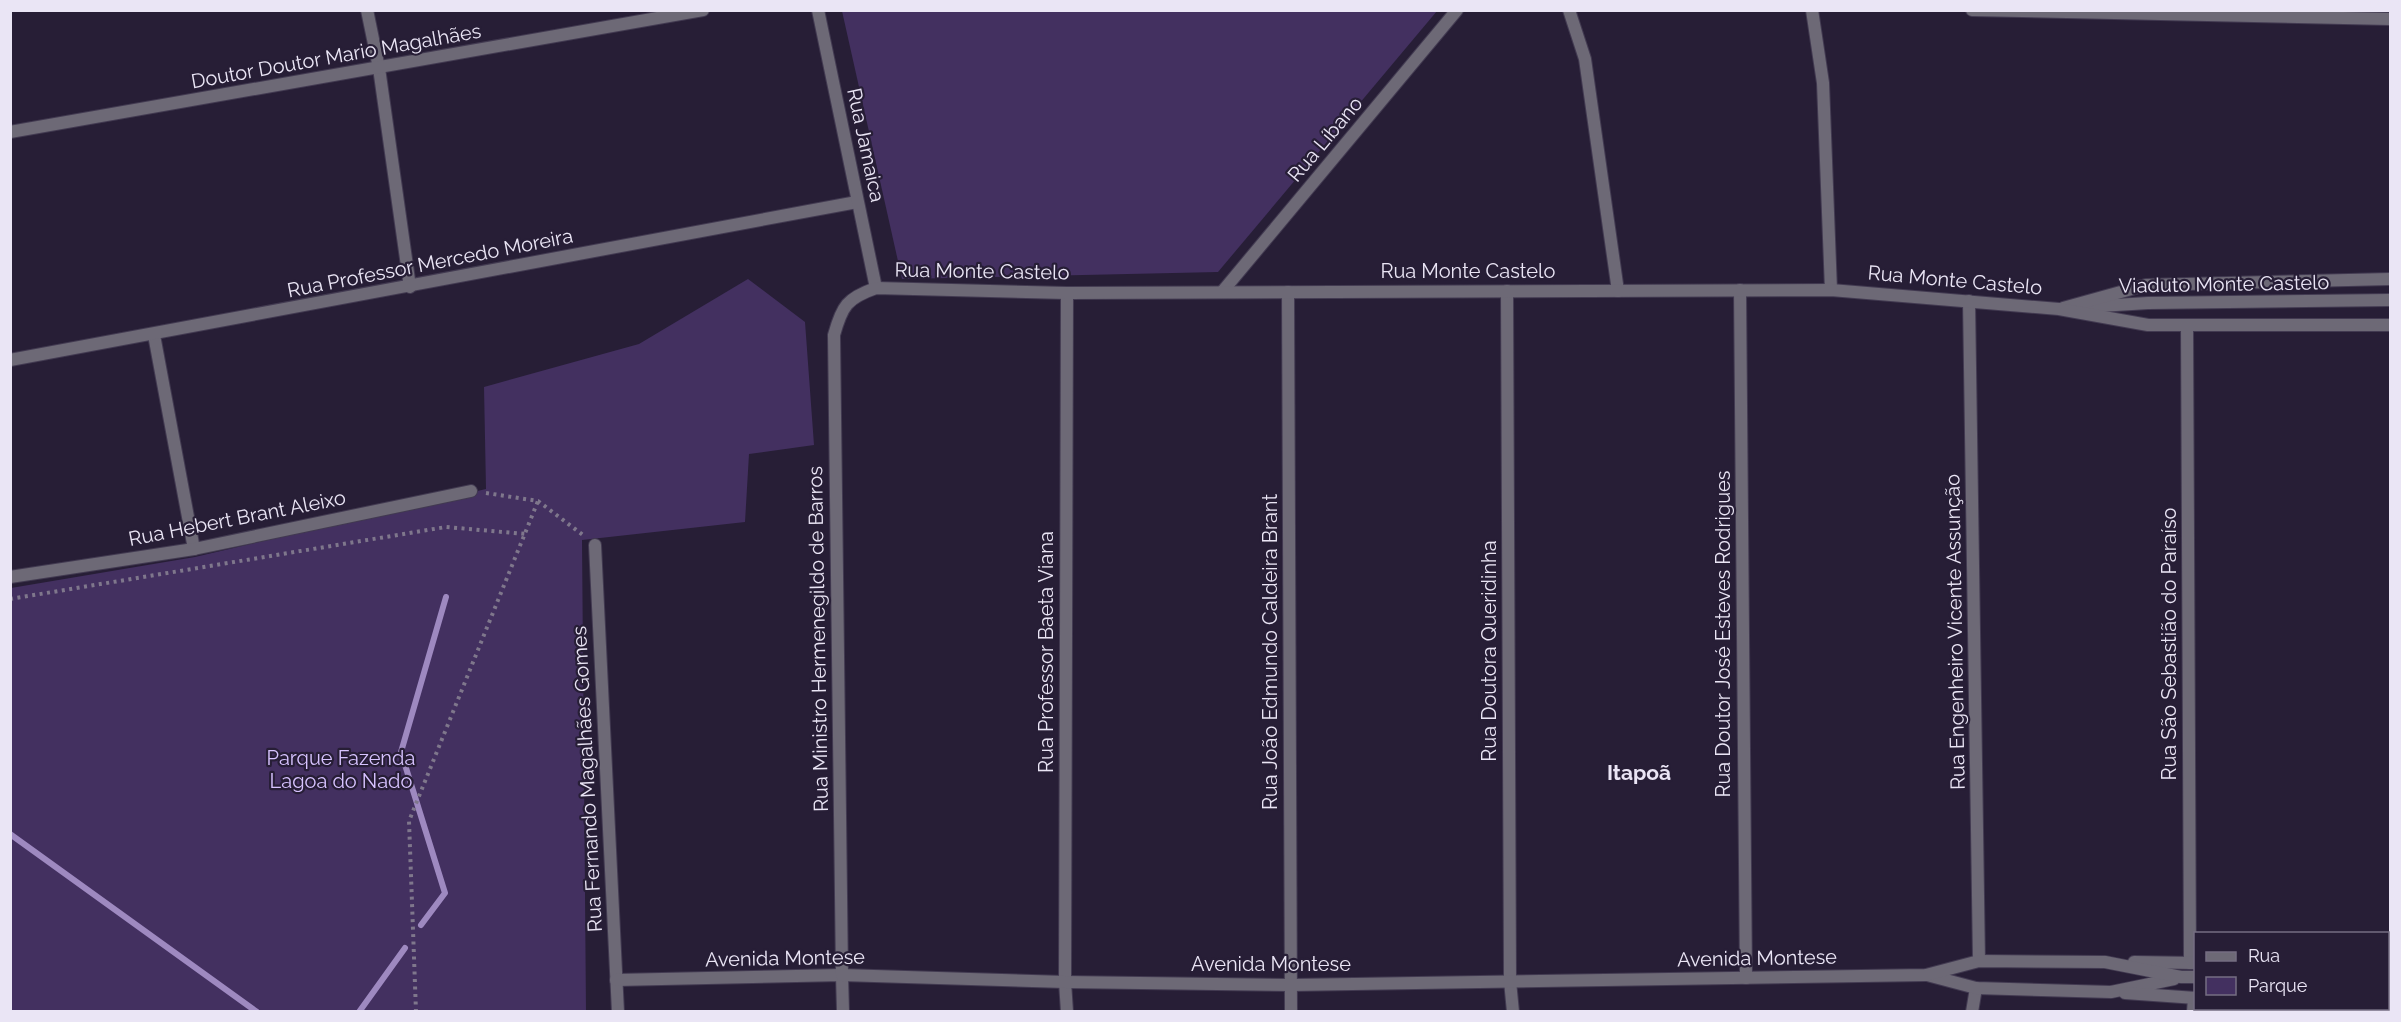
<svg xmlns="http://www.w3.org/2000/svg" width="2401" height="1022" viewBox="0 0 2401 1022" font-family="Raleway,sans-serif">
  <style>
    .green { fill: #433060 }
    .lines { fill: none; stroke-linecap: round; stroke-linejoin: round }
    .stream { stroke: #9e89c0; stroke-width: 6 }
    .minor-casing { stroke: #423a51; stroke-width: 14 }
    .tertiary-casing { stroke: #423a51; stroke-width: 14 }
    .path { stroke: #7f778c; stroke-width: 4; stroke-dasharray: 3 4.5; stroke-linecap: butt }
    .minor { stroke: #6d6976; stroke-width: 12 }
    .tertiary { stroke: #6d6976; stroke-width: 12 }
    .labels { text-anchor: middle; stroke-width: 4.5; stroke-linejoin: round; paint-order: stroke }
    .street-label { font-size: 20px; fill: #eae5f5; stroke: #271e36 }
    .park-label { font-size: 20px; fill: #d7c3ff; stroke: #271e36 }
    .neighbourhood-label { font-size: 21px; font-weight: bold; fill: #eae5f5; stroke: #271e36 }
  </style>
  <rect width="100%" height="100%" fill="#271e36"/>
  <g class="green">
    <polygon points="842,11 842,10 1437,11 1218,272 902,279"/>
    <polygon points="748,279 805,322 814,445 749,454 745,522 582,540 586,1011 11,1012 11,588 195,557 486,489 484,387 639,344"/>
  </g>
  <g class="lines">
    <g class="stream">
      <polyline points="10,834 257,1012"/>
      <polyline points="421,925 445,893 401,752 446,597"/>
      <polyline points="359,1012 405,948"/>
    </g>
    <defs>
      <g id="minor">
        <polyline points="367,10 379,68 410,287"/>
        <polyline points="1569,10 1585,59 1618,291"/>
        <polyline points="1812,10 1823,83 1831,290"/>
        <polyline points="1972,10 2390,19"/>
        <polyline points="10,132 703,10"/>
        <polyline points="1740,290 1746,978"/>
        <polyline points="1507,291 1510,981 1513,1012"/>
        <polyline points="1222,292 1457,10"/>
        <polyline points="1288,292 1291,1012"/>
        <polyline points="1969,301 1979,961"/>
        <polyline points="2187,325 2190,963"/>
        <polyline points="154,335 194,549"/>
        <polyline points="10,360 857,202"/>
        <polyline points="595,545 618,1012"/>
        <polyline points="10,577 194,549 471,491"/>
        <polyline points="616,980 842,975 843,1012"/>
        <polyline points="1067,1012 1065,982 1067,293"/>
        <polyline points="1972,1012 1976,988"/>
        <polyline points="2193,1012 2194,998"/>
      </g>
      <g id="tertiary">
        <polyline points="818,10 876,288"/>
        <polyline points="2084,307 2148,303 2390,300"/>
        <polyline points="2063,308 2146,285 2390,279"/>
        <polyline points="2388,958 2390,958"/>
        <polyline points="2134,962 2196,963"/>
        <polyline points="1927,975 1976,988 2111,992 2174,979"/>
        <polyline points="2388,975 2390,975"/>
        <path d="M 2196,977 L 2181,977 L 2105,962 L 1979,961 L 1926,975 L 1291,985 L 1065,982 L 842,975 L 834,335 C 842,306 847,298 876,288 L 1067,293 L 1831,290 L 2059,309 L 2148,325 L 2390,325"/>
        <polyline points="2125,993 2196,998"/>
        <polyline points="2388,1005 2390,1005"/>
      </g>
    </defs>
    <use href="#minor" class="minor-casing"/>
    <use href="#tertiary" class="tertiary-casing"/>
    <g class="path">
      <polyline points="486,493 538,501 583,535"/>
      <polyline points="10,599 446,527 526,534"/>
      <polyline points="416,1012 409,821 538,501"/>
    </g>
    <use href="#minor" class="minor"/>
    <use href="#tertiary" class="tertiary"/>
  </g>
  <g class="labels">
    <g class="street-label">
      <text transform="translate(336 56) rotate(-10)" y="7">Doutor Doutor Mario Magalhães</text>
      <text transform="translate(1325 139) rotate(-50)" y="7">Rua Líbano</text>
      <text transform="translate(866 145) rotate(78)" y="7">Rua Jamaica</text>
      <text transform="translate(430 263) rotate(-11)" y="7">Rua Professor Mercedo Moreira</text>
      <text transform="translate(982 271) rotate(1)" y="7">Rua Monte Castelo</text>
      <text x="1468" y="278">Rua Monte Castelo</text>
      <text transform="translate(1955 280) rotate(5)" y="7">Rua Monte Castelo</text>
      <text transform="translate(2224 284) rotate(-1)" y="7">Viaduto Monte Castelo</text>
      <text transform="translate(237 518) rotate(-11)" y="7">Rua Hebert Brant Aleixo</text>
      <text transform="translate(1955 632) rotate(-91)" y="7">Rua Engenheiro Vicente Assunção</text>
      <text transform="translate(1723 634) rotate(-90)" y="7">Rua Doutor José Esteves Rodrigues</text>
      <text transform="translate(818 639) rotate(-91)" y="7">Rua Ministro Hermenegildo de Barros</text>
      <text transform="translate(2169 644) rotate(-90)" y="7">Rua São Sebastião do Paraíso</text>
      <text transform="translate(1489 651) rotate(-90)" y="7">Rua Doutora Queridinha</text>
      <text transform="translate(1046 652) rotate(-90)" y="7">Rua Professor Baeta Viana</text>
      <text transform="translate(1270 652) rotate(-90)" y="7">Rua João Edmundo Caldeira Brant</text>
      <text transform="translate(587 779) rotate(-93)" y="7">Rua Fernando Magalhães Gomes</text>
      <text transform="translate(785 958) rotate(-1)" y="7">Avenida Montese</text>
      <text transform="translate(1757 958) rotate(-1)" y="7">Avenida Montese</text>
      <text x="1271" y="971">Avenida Montese</text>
    </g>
    <g class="park-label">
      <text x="341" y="765">Parque Fazenda<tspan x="341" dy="23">Lagoa do Nado</tspan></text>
    </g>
    <g class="neighbourhood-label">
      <text x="1639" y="780">Itapoã</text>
    </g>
  </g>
  <rect width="2401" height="1022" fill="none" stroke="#eae5f5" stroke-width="24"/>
  <rect x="2194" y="932" width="195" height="78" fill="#271e36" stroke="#756e82" stroke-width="1.5"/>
  <rect x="2206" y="952" width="30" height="9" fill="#6d6976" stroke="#756e82" stroke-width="1.5"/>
  <text x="2248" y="962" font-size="18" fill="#eae5f5">Rua</text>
  <rect x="2206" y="977" width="30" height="18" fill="#433060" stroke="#756e82" stroke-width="1.5"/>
  <text x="2248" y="992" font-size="18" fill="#eae5f5">Parque</text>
</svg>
